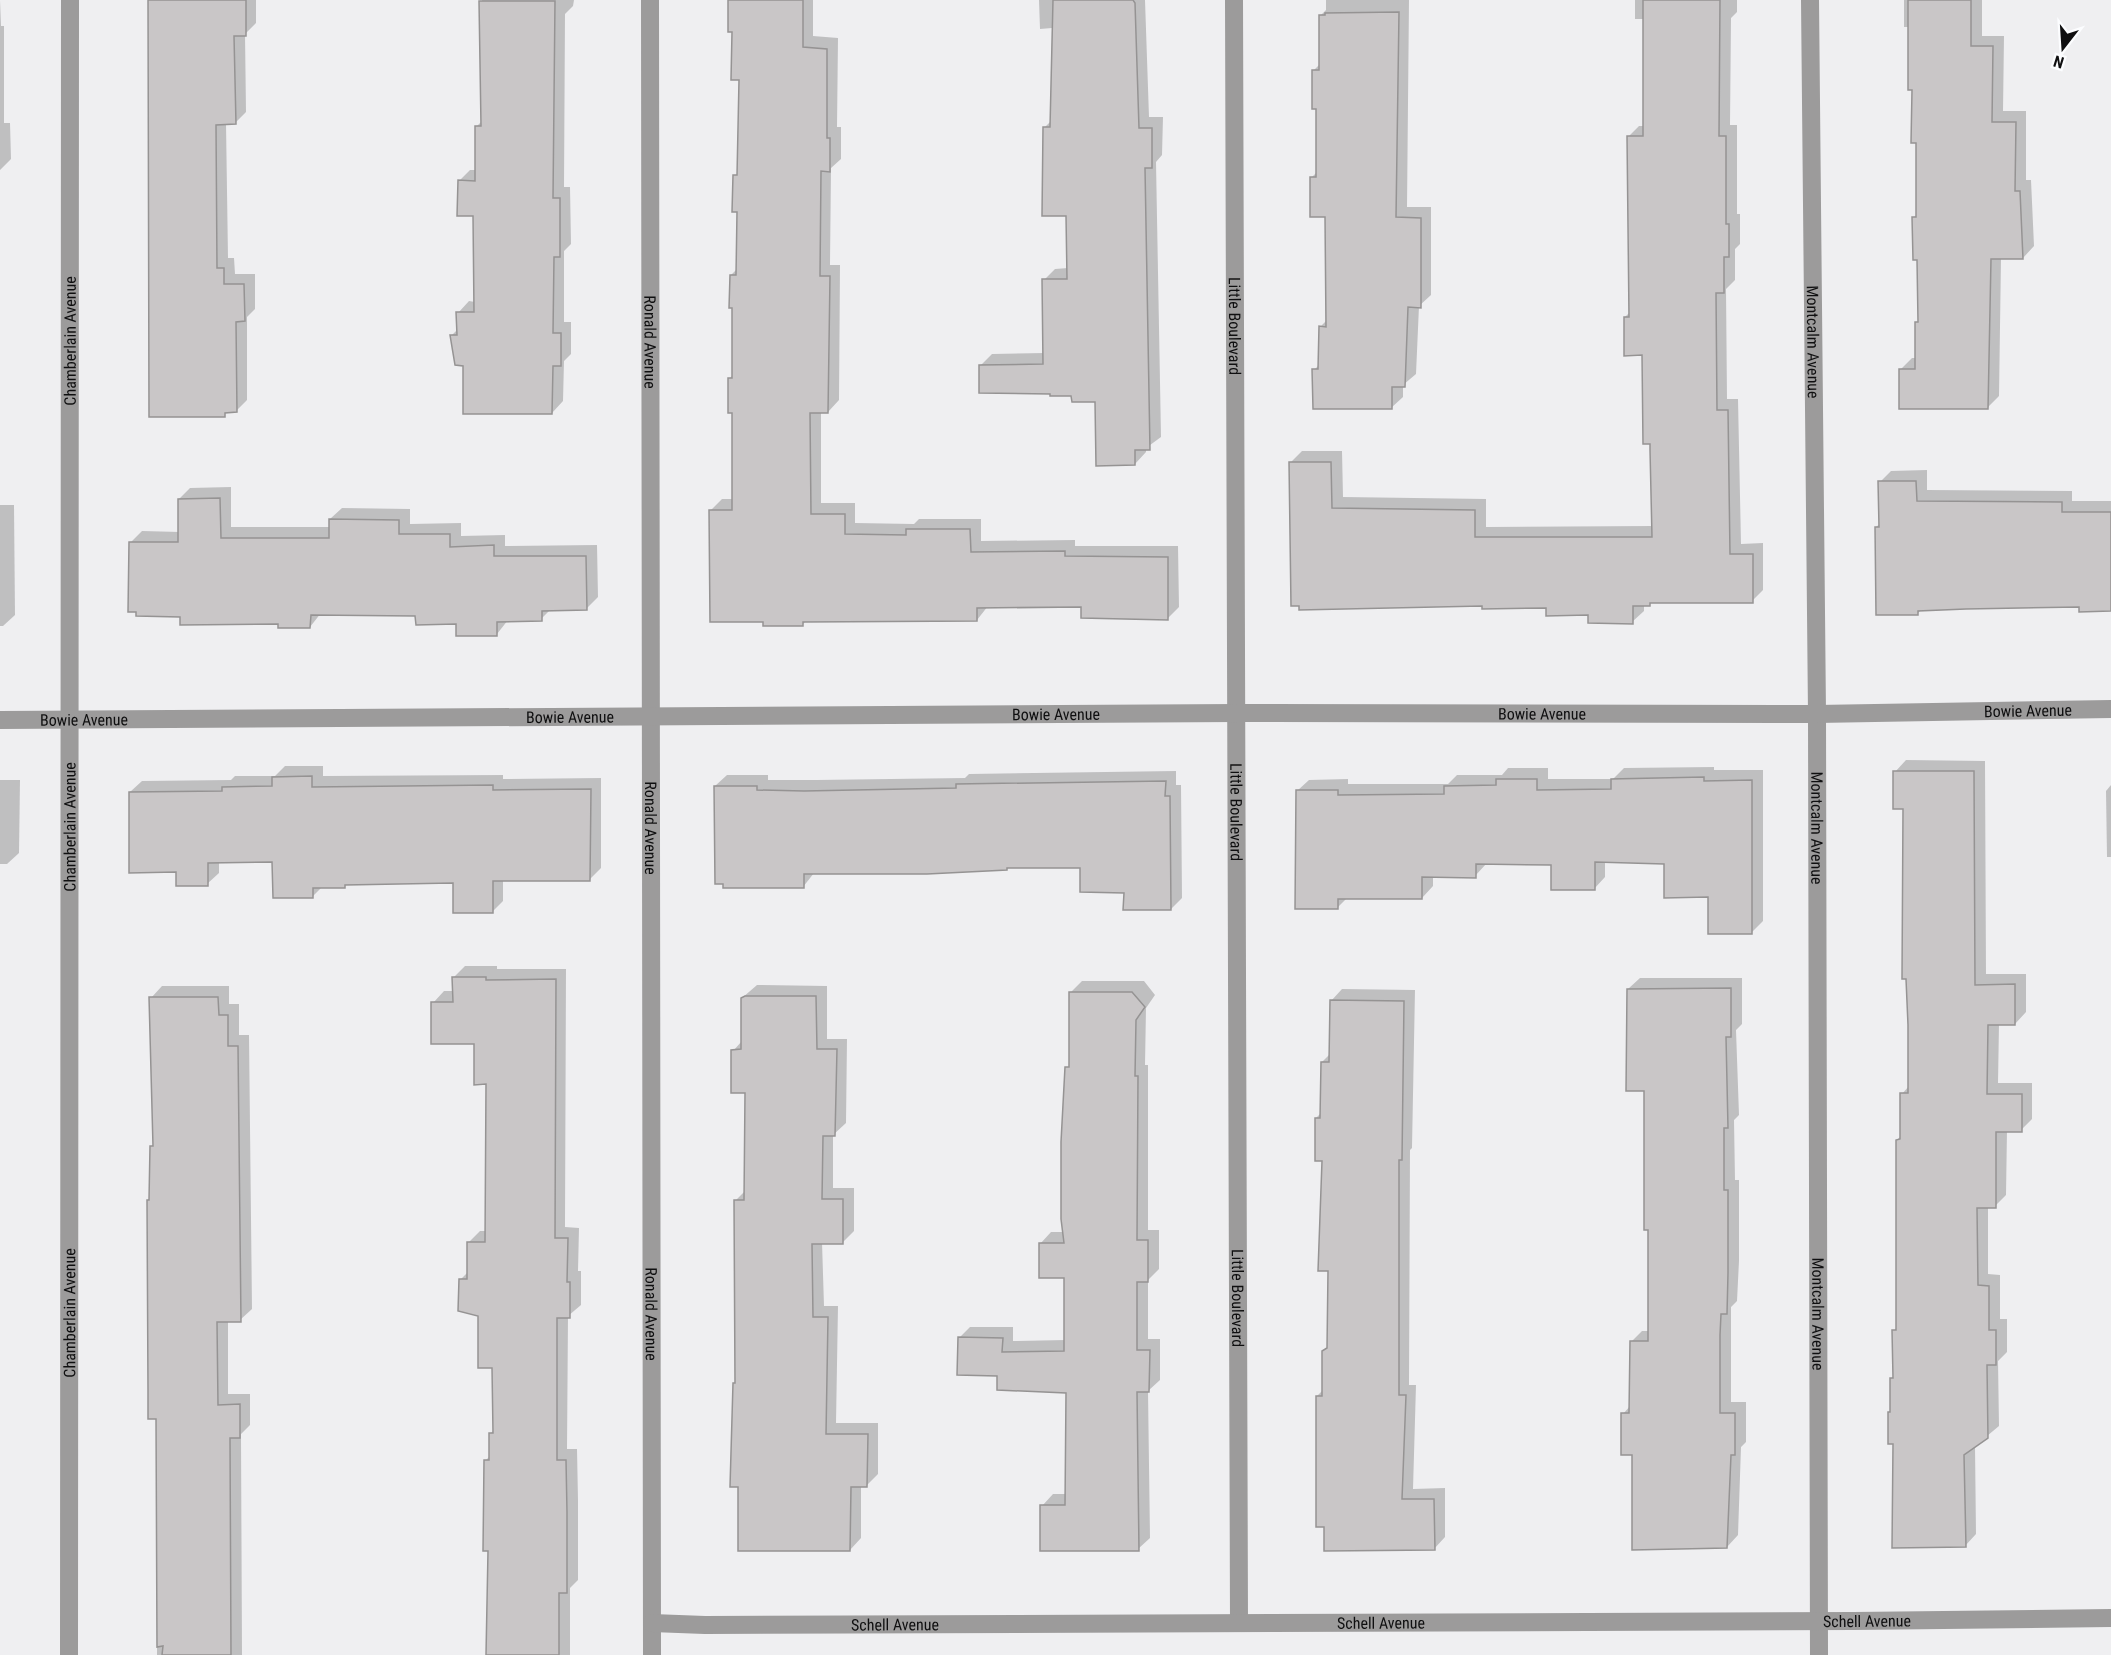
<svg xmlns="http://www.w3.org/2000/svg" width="2111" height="1655" viewBox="0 0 2111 1655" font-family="'Roboto Condensed',sans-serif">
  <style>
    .shadow { fill: #0003 }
    .building { fill: #c9c6c7; stroke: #959393; stroke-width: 1.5 }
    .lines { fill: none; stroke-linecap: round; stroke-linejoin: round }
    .street { stroke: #9c9b9b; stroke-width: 18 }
    .labels { text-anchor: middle; stroke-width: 5; stroke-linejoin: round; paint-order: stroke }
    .street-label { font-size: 16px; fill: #0f0f10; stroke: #fcfdff }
  </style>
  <rect width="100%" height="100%" fill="#efeff1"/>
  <g class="shadow">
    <polygon points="0,0 1,26 4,26 4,123 10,123 11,159 0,170"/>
    <polygon points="148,0 256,0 256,23 245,34 246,112 235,123 226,123 228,258 234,258 235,274 255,274 255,309 247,317 247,400 236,411 228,411 224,415"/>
    <polygon points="482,0 574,0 573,6 565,14 564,187 570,187 571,244 564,251 564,322 571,322 571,354 564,361 563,401 552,413 464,364 452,335 458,329 458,313 469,301 475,302 474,215 459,181 470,170 476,170 476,127 483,120"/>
    <polygon points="729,0 813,0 813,36 838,38 837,127 841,127 841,159 831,168 830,265 840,265 839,400 828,412 821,412 821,503 855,503 855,523 914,524 919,519 981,519 981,541 1075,540 1075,546 1178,546 1179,607 1168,618 1083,606 988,606 977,620 807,620 803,624 711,510 722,499 733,499 734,411 730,378 733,375 734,307 731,275 737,269 739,210 735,176 739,172 740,79"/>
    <polygon points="1039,0 1145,0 1149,117 1163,117 1162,155 1156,162 1161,437 1146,448 1146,452 1135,464 1097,401 1052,392 981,365 992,354 1045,353 1044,280 1055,269 1068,268 1068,215 1044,128 1051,121 1052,28 1040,29"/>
    <polygon points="1326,0 1409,0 1407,207 1431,207 1431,295 1419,306 1416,374 1403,385 1403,397 1391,408 1314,370 1320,364 1320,327 1327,320 1327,216 1312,177 1317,172 1317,107 1314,70 1320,64 1320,16 1326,10"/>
    <polygon points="1635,0 1737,0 1737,12 1731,18 1730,125 1737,125 1737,214 1740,214 1740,244 1735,249 1735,280 1726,289 1727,399 1738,399 1741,544 1763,543 1763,590 1752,601 1652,602 1644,605 1644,611 1632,622 1547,607 1484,605 1301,608 1291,462 1302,451 1342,451 1343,497 1486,499 1486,527 1653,526 1652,450 1644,354 1625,317 1630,312 1628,137 1639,126 1645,126 1645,19 1635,19"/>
    <polygon points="1904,0 1982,0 1982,36 2004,36 2003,111 2026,111 2026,180 2031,180 2034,246 2023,258 2001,258 1999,396 1987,408 1901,369 1912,358 1917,358 1917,323 1920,320 1919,258 1914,217 1918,214 1917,142 1909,27 1904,27"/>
    <polygon points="1927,470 1927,490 2072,491 2072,501 2111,501 2111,611 2080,606 1922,609 1917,614 1876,527 1881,523 1880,482 1891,471"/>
    <polygon points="231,487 231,527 330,527 330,519 342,508 410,509 410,524 461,523 461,536 505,535 505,546 597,545 598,597 586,609 551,609 541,619 508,620 497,634 417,615 321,613 310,627 181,615 130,543 142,531 180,532 179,499 190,488"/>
    <polygon points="0,505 14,505 15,615 3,626 0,626"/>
    <polygon points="1906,760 1985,761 1986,974 2026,974 2026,1012 2015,1024 1999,1024 1998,1083 2032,1083 2032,1119 2021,1130 2007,1130 2006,1195 1995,1206 1988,1206 1988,1274 2000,1275 2000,1319 2007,1319 2007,1352 1998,1361 1999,1426 1975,1446 1976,1534 1965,1546 1894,1443 1889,1412 1892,1409 1892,1378 1894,1376 1894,1331 1897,1327 1897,1140 1901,1136 1902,1094 1909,1086 1904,807 1895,772"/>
    <polygon points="285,766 323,766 323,776 503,775 503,779 601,778 601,868 590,879 503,879 503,901 492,912 455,882 347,883 344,886 322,887 312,897 274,860 219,861 219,873 207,884 177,871 130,792 142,781 231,780 235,776 275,776"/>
    <polygon points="1714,767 1714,770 1763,770 1763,921 1751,933 1665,862 1605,861 1605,877 1594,889 1553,863 1487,863 1475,876 1433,876 1433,886 1422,898 1348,897 1338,907 1297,791 1309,780 1348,779 1348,784 1448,784 1457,775 1502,775 1508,768 1548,768 1548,779 1613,779 1624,768"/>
    <polygon points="1176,771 1176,785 1181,785 1182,898 1171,909 1082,867 1008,866 814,873 803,887 715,786 727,775 768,775 768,780 816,780 965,778 969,774"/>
    <polygon points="0,780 20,780 19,853 7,864 0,864"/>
    <polygon points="2111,785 2111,857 2107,857 2106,791"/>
    <polygon points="465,966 497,966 497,969 566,969 565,1227 579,1228 578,1271 581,1271 581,1305 568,1316 567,1449 577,1449 578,1500 578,1580 570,1588 570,1655 489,1655 489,1549 485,1461 490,1456 490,1434 495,1429 494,1367 479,1315 460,1280 469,1271 469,1242 480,1231 487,1231 488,1083 476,1042 433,1003 444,991 454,991 453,978"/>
    <polygon points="1640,978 1742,978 1742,1024 1736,1030 1739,1115 1734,1120 1735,1180 1739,1180 1739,1261 1737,1301 1731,1307 1731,1402 1746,1402 1746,1442 1741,1447 1738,1535 1727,1547 1623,1414 1631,1405 1631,1342 1642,1331 1649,1331 1650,1229 1645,1090 1628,989"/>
    <polygon points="1082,981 1144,981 1155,995 1146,1008 1145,1065 1148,1065 1148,1230 1159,1230 1159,1269 1148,1280 1148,1339 1160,1339 1160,1380 1148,1391 1150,1538 1138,1549 1042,1506 1053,1494 1067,1494 1067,1391 998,1374 959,1338 970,1327 1013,1327 1013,1341 1066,1340 1066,1277 1040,1244 1051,1232 1064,1232 1071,992"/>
    <polygon points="757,985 827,986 827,1039 847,1039 846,1123 833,1135 833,1188 854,1188 854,1231 843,1242 822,1242 824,1306 838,1306 836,1423 878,1423 878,1474 867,1485 861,1485 861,1538 850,1550 739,1485 734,1384 737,1381 735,1201 746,1190 747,1092 733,1051 742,1041 742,998"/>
    <polygon points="162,986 229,986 229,1004 239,1004 239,1035 249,1035 252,1309 240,1320 228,1320 228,1394 250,1394 250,1425 241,1434 242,1655 157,1655 158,1418 148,1200 151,1198 151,1147 154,1144 151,998"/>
    <polygon points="1342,989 1415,990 1412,1148 1410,1150 1409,1385 1416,1385 1413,1489 1445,1488 1445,1537 1434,1549 1317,1396 1323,1390 1328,1347 1329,1270 1323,1159 1316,1118 1321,1113 1322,1062 1330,1054 1331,1001"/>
  </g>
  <g class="building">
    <polygon points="148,0 246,0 246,36 234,36 236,124 216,125 217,268 224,268 224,284 244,284 245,321 236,322 237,412 225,413 225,417 149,417"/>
    <polygon points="728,0 803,0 803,47 827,49 827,138 830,138 830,172 821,171 820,276 830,276 828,413 810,413 811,514 845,514 845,534 906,535 906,529 970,529 971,552 1065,551 1065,556 1168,557 1168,620 1081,618 1081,607 977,608 977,621 803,622 803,626 763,626 763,622 710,622 709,510 732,510 732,413 728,413 728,378 732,378 732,308 729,308 730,275 736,275 737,212 732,212 733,175 737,175 739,80 731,80 732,32 728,32"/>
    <polygon points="1053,0 1133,0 1135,3 1139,128 1152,128 1152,168 1145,168 1150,450 1135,450 1135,465 1096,466 1095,402 1072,402 1071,396 1050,396 1050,394 979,393 979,365 1043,364 1042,279 1067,279 1066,216 1042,216 1043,127 1050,127"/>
    <polygon points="1643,0 1720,0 1719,136 1726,136 1726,224 1729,224 1729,257 1724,257 1724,293 1716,293 1717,410 1728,410 1730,554 1753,554 1753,603 1650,603 1650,606 1633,606 1633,624 1588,623 1588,615 1546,616 1546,608 1482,609 1482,606 1299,610 1299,606 1291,606 1289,462 1331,462 1332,508 1475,510 1475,537 1652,537 1650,450 1650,444 1643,444 1642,355 1624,356 1624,317 1629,317 1627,136 1643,136"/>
    <polygon points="1908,0 1971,0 1971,46 1993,46 1992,122 2016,122 2015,191 2020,191 2023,259 1991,259 1988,409 1899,409 1899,369 1915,369 1915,322 1918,322 1917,260 1913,260 1912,217 1916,217 1916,143 1911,143 1912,90 1908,90"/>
    <polygon points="479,1 555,1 553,198 560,198 560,257 554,257 553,333 561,333 561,366 553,366 552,414 463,414 463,366 455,365 450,335 457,335 456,312 474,312 473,216 457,216 458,180 475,181 475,126 481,126"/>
    <polygon points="1399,12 1396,217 1421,218 1421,308 1408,307 1405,387 1392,387 1392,409 1313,409 1312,369 1318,369 1319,326 1326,327 1325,217 1310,217 1310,177 1316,177 1316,109 1312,109 1312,70 1319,70 1319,15 1325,15 1325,13"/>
    <polygon points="1878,481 1916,481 1917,501 2062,502 2062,512 2111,512 2111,611 2079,612 2079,607 1966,609 1918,611 1918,615 1876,615 1875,527 1879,527"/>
    <polygon points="220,498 221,538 329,538 329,519 399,520 399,534 450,534 450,547 494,545 494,556 586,556 587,610 542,611 542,621 497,622 497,636 456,636 456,624 416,625 415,616 311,615 310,628 278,628 278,624 180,625 180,617 136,616 136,612 128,612 129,542 178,542 178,499"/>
    <polygon points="1893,771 1974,771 1975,985 2015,984 2015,1025 1988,1025 1987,1094 2022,1094 2022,1132 1996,1132 1996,1208 1977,1208 1978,1285 1989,1286 1989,1330 1996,1330 1996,1365 1987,1365 1988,1438 1964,1455 1966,1547 1892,1548 1893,1444 1888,1444 1888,1412 1890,1412 1890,1378 1893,1378 1892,1330 1896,1330 1896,1140 1900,1139 1900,1093 1908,1093 1908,1025 1906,979 1902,979 1903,809 1893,809"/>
    <polygon points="312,776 312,787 493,785 493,790 591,789 590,881 493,881 493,913 453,913 453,883 345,885 345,888 313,888 313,898 273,898 272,862 208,863 208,886 176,886 176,872 129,873 129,792 222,791 222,787 272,786 272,777"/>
    <polygon points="1704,777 1704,781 1752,780 1752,934 1708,934 1708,897 1664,898 1664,864 1595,862 1595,890 1551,890 1551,865 1476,864 1476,878 1422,877 1422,899 1338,899 1338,909 1295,909 1296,790 1338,790 1338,795 1444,794 1444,786 1496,785 1496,779 1537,779 1537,790 1611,789 1611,779"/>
    <polygon points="1166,781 1165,796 1170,796 1171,910 1123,910 1124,893 1080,892 1080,868 1007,868 1007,870 927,874 804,874 804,888 723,888 723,884 715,884 714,786 757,786 757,790 804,791 956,788 956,784"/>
    <polygon points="452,977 486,977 486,980 556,979 555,1238 568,1238 567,1282 570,1282 570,1318 557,1318 557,1460 566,1460 567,1512 567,1593 559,1593 559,1655 486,1655 488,1551 483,1551 484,1460 489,1460 489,1433 493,1433 492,1368 478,1368 478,1316 458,1311 459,1279 467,1279 467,1242 485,1242 486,1084 474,1085 474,1044 431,1044 431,1002 453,1002"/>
    <polygon points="1731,988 1731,1037 1726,1037 1728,1128 1724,1128 1724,1190 1728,1190 1728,1273 1727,1314 1721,1314 1720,1335 1720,1413 1735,1413 1735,1455 1731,1455 1727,1548 1632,1550 1632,1455 1621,1455 1621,1413 1629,1413 1630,1341 1648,1341 1648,1230 1644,1230 1644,1091 1626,1091 1627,989"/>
    <polygon points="1069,992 1132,992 1145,1007 1136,1020 1135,1076 1138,1076 1137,1240 1148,1240 1148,1282 1137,1282 1137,1350 1150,1350 1149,1392 1137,1392 1139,1551 1040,1551 1040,1505 1065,1505 1066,1393 997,1390 997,1376 957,1375 958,1337 1003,1338 1002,1352 1064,1351 1064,1278 1039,1278 1039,1243 1064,1243 1061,1219 1061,1142 1065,1067 1069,1067"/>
    <polygon points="745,996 816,996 817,1049 837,1049 835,1136 823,1136 822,1199 843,1199 843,1244 812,1244 813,1317 828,1317 826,1434 868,1434 867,1487 851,1487 850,1551 738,1551 738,1487 730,1487 733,1383 735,1383 734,1200 744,1200 745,1093 731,1093 731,1050 741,1049 741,998"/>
    <polygon points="149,997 218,997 219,1015 228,1015 228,1046 238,1046 241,1322 217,1322 218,1405 240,1404 240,1438 230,1438 231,1655 162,1655 163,1646 157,1647 156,1419 148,1419 148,1389 147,1200 149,1200 150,1146 153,1146"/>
    <polygon points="1330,1000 1404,1001 1402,1160 1399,1160 1399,1395 1406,1395 1402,1499 1434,1499 1435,1550 1324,1551 1324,1527 1316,1527 1316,1396 1322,1396 1322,1351 1327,1348 1328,1271 1318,1271 1322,1161 1315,1161 1315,1118 1320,1118 1321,1062 1329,1062"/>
  </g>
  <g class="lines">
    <g class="street">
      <path id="s1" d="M 650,0 L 652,1655"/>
      <path id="s2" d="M 1234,0 L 1239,1622"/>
      <path id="s3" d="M 1810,0 L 1817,714 L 1819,1655"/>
      <path id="s4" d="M 0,720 L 1238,713 L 1817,714 L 2111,709"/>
      <path id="s5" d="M 652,1623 L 705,1625 L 1853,1621 L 2111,1618"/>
      <path id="s6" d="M 69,1655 L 70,0"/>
    </g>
  </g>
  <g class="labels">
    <g class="street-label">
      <text dy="6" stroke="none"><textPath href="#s2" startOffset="326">Little Boulevard</textPath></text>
      <text dy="6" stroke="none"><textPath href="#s6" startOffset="1314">Chamberlain Avenue</textPath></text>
      <text dy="6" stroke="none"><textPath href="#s1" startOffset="342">Ronald Avenue</textPath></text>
      <text dy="6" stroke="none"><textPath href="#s3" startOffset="342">Montcalm Avenue</textPath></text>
      <text dy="6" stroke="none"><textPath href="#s4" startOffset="2028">Bowie Avenue</textPath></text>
      <text dy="6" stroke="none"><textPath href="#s4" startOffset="1542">Bowie Avenue</textPath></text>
      <text dy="6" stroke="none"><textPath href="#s4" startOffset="1056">Bowie Avenue</textPath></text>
      <text dy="6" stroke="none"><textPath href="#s4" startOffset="570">Bowie Avenue</textPath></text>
      <text dy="6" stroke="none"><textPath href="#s4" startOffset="84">Bowie Avenue</textPath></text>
      <text dy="6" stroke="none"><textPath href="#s2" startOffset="812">Little Boulevard</textPath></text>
      <text dy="6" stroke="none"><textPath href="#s6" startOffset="828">Chamberlain Avenue</textPath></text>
      <text dy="6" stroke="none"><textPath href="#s1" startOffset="828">Ronald Avenue</textPath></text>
      <text dy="6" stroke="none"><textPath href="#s3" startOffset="828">Montcalm Avenue</textPath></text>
      <text dy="6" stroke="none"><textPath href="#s2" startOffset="1298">Little Boulevard</textPath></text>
      <text dy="6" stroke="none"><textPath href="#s6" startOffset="342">Chamberlain Avenue</textPath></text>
      <text dy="6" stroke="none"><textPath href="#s1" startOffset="1314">Ronald Avenue</textPath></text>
      <text dy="6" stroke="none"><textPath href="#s3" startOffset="1314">Montcalm Avenue</textPath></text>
      <text dy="6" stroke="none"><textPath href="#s5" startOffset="1215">Schell Avenue</textPath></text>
      <text dy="6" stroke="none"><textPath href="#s5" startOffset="729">Schell Avenue</textPath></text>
      <text dy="6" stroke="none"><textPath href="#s5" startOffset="243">Schell Avenue</textPath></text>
    </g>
  </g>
  <g transform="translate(2063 48) rotate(197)" stroke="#fcfdff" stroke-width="4.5" paint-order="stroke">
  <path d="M0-4.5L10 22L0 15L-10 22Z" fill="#0f0f10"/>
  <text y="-9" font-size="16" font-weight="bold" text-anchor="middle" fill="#0f0f10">N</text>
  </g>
</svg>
